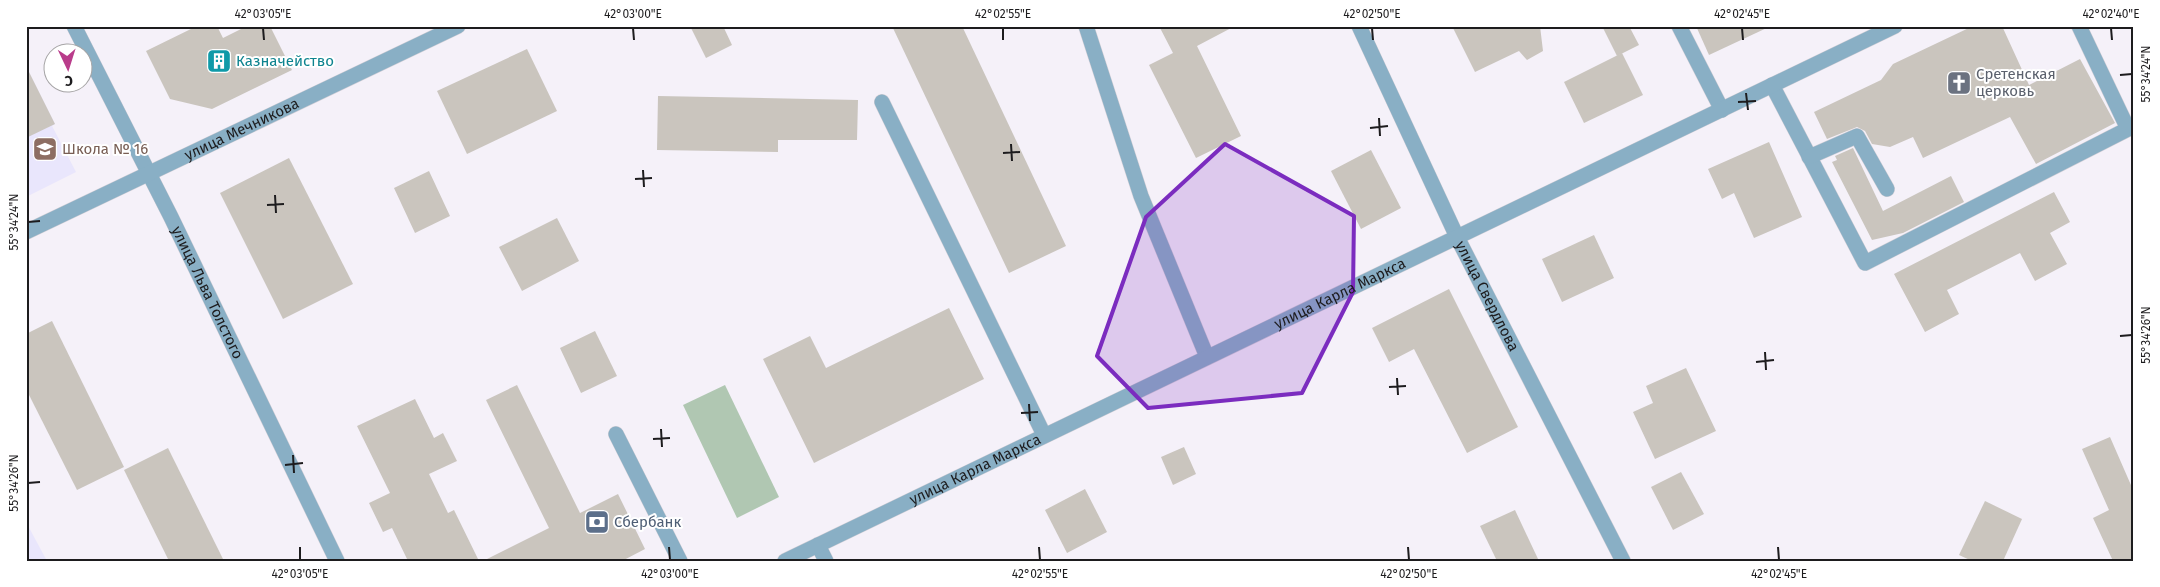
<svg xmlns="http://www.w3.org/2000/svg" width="2160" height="587" viewBox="0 0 2160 587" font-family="'Fira Sans',sans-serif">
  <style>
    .education { fill: #e9e6fc }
    .green { fill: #b0c7b2 }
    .building { fill: #cac5be }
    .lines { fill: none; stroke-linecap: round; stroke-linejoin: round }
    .minor-casing { stroke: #d2cfd6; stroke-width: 16 }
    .minor { stroke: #89afc5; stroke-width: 15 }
    .marked { fill: #7b2cbf; fill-opacity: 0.2; stroke: #7b2cbf; stroke-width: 4; stroke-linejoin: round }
    .ticks { fill: none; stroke: #1d1c1e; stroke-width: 2 }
    .labels { text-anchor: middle; stroke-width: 4; stroke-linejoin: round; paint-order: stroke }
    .culture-label { font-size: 15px; fill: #0d838f; stroke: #fff; text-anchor: start }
    .worship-label { font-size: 15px; fill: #5b616d; stroke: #fff; text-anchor: start }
    .street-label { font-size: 15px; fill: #1d1c1e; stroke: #fff }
    .education-label { font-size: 15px; fill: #785e54; stroke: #fff; text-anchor: start }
    .service-label { font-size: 15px; fill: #4e5e75; stroke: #fff; text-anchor: start }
    .neatline { fill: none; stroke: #1d1c1e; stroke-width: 2 }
    .ticks-label { font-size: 12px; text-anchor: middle; fill: #1d1c1e }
  </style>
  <rect width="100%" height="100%" fill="#f5f1f9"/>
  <g class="education">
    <polygon points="26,66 55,124 52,126 76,172 26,197"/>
    <polygon points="26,522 47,561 26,561"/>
  </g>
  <polygon class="green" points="725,385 779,497 737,518 683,405"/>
  <g class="building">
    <polygon points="197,26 217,26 223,38 247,26 270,26 292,70 212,109 170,99 146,51"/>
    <polygon points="690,26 723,26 732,45 706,58"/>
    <polygon points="892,26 962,26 1066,246 1009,273"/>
    <polygon points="1159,26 1235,26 1197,46 1241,136 1196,158 1149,65 1173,53"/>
    <polygon points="1452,26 1540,26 1543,51 1527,60 1519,51 1475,72"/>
    <polygon points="1602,26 1629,26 1639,45 1617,56"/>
    <polygon points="1696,26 1771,26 1709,55"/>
    <polygon points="1973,26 2002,26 2029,85 2080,59 2115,123 2036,164 2010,117 1923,158 1913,137 1890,147 1872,144 1865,131 1857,127 1827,139 1814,112 1881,80 1893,64"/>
    <polygon points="527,49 557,111 467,154 437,91"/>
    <polygon points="1622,53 1643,95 1584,123 1564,82"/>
    <polygon points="26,66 55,124 26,138"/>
    <polygon points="658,96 858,100 857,140 778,140 778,152 657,150"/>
    <polygon points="1769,142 1802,217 1754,238 1734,193 1722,199 1708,169"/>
    <polygon points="1853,148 1883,211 1951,176 1964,202 1903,233 1872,240 1832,162 1837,160 1835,156"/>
    <polygon points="1371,150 1401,208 1361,229 1331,171"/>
    <polygon points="289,158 353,284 283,319 220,193"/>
    <polygon points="429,171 450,216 415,233 394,188"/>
    <polygon points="2054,192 2070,222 2050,233 2067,264 2035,281 2020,253 1947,290 1959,314 1925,332 1894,274"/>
    <polygon points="557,218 579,261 522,291 499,247"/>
    <polygon points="1594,235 1614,278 1562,302 1542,259"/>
    <polygon points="1449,289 1518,427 1467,453 1414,349 1389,362 1372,328"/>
    <polygon points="949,308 984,379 814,463 763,359 810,336 826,368"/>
    <polygon points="52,321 124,467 77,490 26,389 26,334"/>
    <polygon points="595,331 617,376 581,393 560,348"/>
    <polygon points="1686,368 1716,431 1655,459 1633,412 1653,403 1646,386"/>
    <polygon points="517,385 580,513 618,494 645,549 622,561 483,561 549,528 486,400"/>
    <polygon points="415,399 434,438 443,433 457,461 429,474 448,513 454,510 479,561 408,561 392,528 383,532 369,503 390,493 357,426"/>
    <polygon points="2110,437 2134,492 2134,561 2113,561 2093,518 2109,510 2082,449"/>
    <polygon points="1184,447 1196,474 1173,485 1161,457"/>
    <polygon points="168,448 224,561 169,561 124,470"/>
    <polygon points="1681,472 1704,514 1673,530 1651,487"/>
    <polygon points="1085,489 1107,532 1067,553 1045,510"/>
    <polygon points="1985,501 2022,519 2003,561 1972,561 1959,555"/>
    <polygon points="1515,510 1539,561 1497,561 1480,526"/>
  </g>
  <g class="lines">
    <defs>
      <g id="minor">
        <path id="s1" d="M 74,26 L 171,217 L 337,561"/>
        <polyline points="1086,26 1141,196 1207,357"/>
        <path id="s2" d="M 1359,26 L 1457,237 L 1623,561"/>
        <polyline points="1679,26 1722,110"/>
        <polyline points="1772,85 1865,263 2128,129 2079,26"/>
        <polyline points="882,102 1044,435"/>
        <polyline points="1809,157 1857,136 1887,189"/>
        <path id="s3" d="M 26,232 L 458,26"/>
        <polyline points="616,434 680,561"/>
        <polyline points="818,545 826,561"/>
        <path id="s4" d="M 785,561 L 1895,26"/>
      </g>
    </defs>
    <use href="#minor" class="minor-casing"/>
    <use href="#minor" class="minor"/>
  </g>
  <path class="marked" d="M 1225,144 L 1354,216 L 1353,292 L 1302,393 L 1148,408 L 1097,356 L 1146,217 Z"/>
  <path class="ticks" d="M 263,28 L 264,40M 633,28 L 634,40M 1003,28 L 1003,40M 1372,28 L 1373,40M 1742,28 L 1743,40M 2111,28 L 2112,40M 2120,75 L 2132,74M 1746,93 L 1748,110M 1738,102 L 1756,101M 1379,118 L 1380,136M 1370,128 L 1388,126M 1011,144 L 1012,161M 1003,153 L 1020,152M 643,170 L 644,187M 635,179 L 652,178M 275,195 L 276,213M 267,205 L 284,204M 28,222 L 40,221M 2120,336 L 2132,335M 1765,352 L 1766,370M 1756,362 L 1774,360M 1397,378 L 1398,395M 1389,387 L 1406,386M 1029,404 L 1030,421M 1021,413 L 1038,412M 661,429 L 662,447M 653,439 L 670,438M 293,455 L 294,473M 285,465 L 303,463M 28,483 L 40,482M 300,547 L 300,560M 669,547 L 670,560M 1039,547 L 1040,560M 1408,547 L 1409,560M 1778,547 L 1779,560"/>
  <defs>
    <symbol id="building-square" viewBox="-11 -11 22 22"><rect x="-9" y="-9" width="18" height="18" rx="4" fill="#0f9aa8" stroke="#fff"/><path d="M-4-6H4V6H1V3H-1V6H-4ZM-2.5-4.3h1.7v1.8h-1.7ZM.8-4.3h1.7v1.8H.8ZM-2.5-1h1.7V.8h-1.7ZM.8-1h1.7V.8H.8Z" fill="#fff"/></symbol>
    <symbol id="church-square" viewBox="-11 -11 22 22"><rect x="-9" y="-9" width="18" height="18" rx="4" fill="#6b7280" stroke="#fff"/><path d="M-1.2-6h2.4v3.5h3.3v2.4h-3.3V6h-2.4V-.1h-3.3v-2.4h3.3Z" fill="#fff"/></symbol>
    <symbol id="school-square" viewBox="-11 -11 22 22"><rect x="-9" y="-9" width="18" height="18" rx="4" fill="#8d6e63" stroke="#fff"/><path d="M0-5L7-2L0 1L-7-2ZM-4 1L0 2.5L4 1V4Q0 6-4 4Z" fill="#fff"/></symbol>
    <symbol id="bank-square" viewBox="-11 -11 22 22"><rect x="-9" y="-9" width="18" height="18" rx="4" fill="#5c6f8a" stroke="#fff"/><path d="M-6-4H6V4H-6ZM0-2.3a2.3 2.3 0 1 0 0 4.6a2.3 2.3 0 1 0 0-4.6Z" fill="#fff"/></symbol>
  </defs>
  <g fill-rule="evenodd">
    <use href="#building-square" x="205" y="47" width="28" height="28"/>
    <use href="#church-square" x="1945" y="69" width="28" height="28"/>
    <use href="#school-square" x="31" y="135" width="28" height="28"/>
    <use href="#bank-square" x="583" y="508" width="28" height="28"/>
  </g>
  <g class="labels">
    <g class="culture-label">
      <text x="236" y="66">Казначейство</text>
    </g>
    <g class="worship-label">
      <text x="1976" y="79">Сретенская<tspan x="1976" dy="17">церковь</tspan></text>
    </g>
    <g class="street-label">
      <text dy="5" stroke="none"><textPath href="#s3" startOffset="239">улица Мечникова</textPath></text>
      <text dy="5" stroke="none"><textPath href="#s1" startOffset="298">улица Льва Толстого</textPath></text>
      <text dy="5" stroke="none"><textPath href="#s4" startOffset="616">улица Карла Маркса</textPath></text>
      <text dy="5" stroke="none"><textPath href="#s2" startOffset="299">улица Свердлова</textPath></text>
      <text dy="5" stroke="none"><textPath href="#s4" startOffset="211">улица Карла Маркса</textPath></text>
    </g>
    <g class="education-label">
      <text x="62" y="154">Школа № 16</text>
    </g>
    <g class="service-label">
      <text x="614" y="527">Сбербанк</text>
    </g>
  </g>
  <rect width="2160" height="587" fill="none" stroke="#ffffff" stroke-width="55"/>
  <g transform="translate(68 68) rotate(176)"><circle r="24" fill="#ffffff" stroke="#a5a4a5"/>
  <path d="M0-4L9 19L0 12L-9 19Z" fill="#b93c8b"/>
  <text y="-8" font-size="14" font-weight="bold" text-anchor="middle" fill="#1d1c1e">С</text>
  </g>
  <rect x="28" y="28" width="2104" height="532" class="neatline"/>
  <g class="ticks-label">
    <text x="263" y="18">42°03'05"E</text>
    <text x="633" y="18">42°03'00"E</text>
    <text x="1003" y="18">42°02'55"E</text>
    <text x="1372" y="18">42°02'50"E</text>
    <text x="1742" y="18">42°02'45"E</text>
    <text x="2111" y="18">42°02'40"E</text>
    <text transform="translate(2146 74) rotate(-90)" y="4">55°34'24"N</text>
    <text transform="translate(14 222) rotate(-90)" y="4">55°34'24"N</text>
    <text transform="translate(2146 335) rotate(-90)" y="4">55°34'26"N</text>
    <text transform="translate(14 483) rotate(-90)" y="4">55°34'26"N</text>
    <text x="300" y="578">42°03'05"E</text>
    <text x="670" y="578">42°03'00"E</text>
    <text x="1040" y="578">42°02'55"E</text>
    <text x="1409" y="578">42°02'50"E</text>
    <text x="1779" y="578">42°02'45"E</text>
  </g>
</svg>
